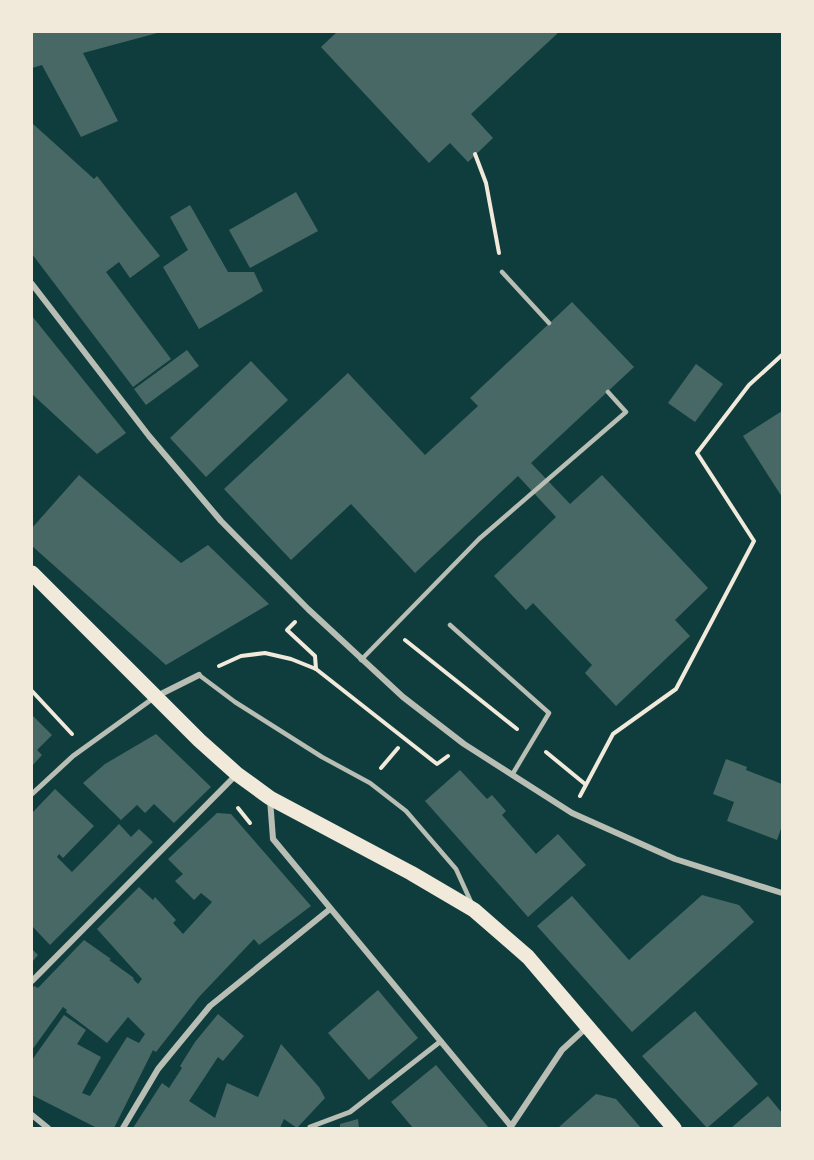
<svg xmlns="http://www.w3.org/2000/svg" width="814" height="1160" viewBox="0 0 814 1160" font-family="Karla,sans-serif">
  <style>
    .building { fill: #486865 }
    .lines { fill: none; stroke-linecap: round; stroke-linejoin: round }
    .path { stroke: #f1e9da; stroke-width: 4 }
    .service { stroke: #b8beb3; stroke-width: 4.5 }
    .pedestrian { stroke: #b8beb3; stroke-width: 5 }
    .minor { stroke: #b8beb3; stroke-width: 6 }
    .primary { stroke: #f1e9da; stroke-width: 15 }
  </style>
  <rect width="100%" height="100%" fill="#0f3d3e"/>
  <g class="building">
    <polygon points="32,32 161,32 83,53 118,121 81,137 42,65 32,68"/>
    <polygon points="337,32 559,32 471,114 493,138 468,162 450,143 429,163 321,47"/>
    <polygon points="32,123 94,179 97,176 160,256 130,278 119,262 106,272 171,359 133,387 32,254"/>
    <polygon points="296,192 318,231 250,268 229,230"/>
    <polygon points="190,205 228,272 254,272 263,291 199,329 163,267 188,250 170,217"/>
    <polygon points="572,302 634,367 531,463 570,504 602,475 708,588 675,620 690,636 616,706 585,673 592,665 533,603 526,610 494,576 556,517 518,476 415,573 351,504 291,560 224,489 348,373 425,455 478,406 470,398"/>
    <polygon points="32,316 126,433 97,454 32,394"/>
    <polygon points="187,350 199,366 146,405 134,389"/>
    <polygon points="251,361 288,400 206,477 170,438"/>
    <polygon points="696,364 723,384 695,422 668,403"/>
    <polygon points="782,411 782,497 743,436"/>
    <polygon points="79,475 181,563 208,545 269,604 166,665 32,546 32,528"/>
    <polygon points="32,715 52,735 37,750 42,755 32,766"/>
    <polygon points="156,734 211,787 174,823 154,804 145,813 137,805 121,820 83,783 105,764"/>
    <polygon points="726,759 747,767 746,770 782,784 782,826 777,840 727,821 734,802 713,794"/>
    <polygon points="460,770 487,799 492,795 506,811 502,815 536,854 558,834 586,865 528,917 425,801"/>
    <polygon points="55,789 94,826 63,858 59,854 57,857 72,872 119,824 131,837 139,829 153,842 50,945 32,926 32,813"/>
    <polygon points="217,813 231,814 311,906 259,945 254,939 199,997 156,1052 153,1050 114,1128 97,1128 32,1095 32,1060 64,1015 86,1030 77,1044 101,1057 82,1093 90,1096 127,1037 139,1043 145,1034 128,1017 107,1043 66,1012 67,1010 63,1007 32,1050 32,989 34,986 38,988 84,940 111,959 109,960 134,978 133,979 138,984 142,979 97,929 139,887 153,900 155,897 176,920 173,923 183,934 212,902 201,893 194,900 175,881 183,874 168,859"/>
    <polygon points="702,895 739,905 754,922 632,1032 537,926 572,896 629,960"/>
    <polygon points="32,949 38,955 32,962"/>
    <polygon points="378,990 418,1038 369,1080 328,1033"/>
    <polygon points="695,1011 758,1084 707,1128 642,1056"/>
    <polygon points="218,1014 244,1036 223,1061 218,1057 189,1101 215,1118 227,1083 258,1097 281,1044 319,1087 325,1098 297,1128 284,1119 280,1128 133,1128 162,1083 169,1088 182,1068 180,1066 195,1042"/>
    <polygon points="436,1065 489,1128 413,1128 391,1102"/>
    <polygon points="596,1094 616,1099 641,1128 558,1128"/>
    <polygon points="768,1096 782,1113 782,1128 731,1128"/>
    <polygon points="358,1119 359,1128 340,1128 340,1124"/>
  </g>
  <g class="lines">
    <g class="path">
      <polyline points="475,154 486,183 499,253"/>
      <polyline points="295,622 287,630 315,656 316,669"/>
      <polyline points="405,640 517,729"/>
      <polyline points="219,666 241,656 265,653 291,659 316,669 437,764 448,756"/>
      <polyline points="32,691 72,734"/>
      <polyline points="546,752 585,784"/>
      <polyline points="381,768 398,748"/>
      <polyline points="580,796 613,734 676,689 754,541 697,453 749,385 782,355"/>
      <polyline points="238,808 250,823"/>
    </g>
    <g class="service">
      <polyline points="502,272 549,323"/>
      <polyline points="450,625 549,713 512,775"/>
      <polyline points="361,660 479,539 626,412 608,392"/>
      <polyline points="199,675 235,702 322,757 370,783 406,811 456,869 471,902"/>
    </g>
    <g class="pedestrian">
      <polyline points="32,794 73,756 155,697"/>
      <polyline points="310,1127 350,1112 441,1041"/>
    </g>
    <g class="minor">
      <polyline points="32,284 149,436 221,521 308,609 403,697 464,744 572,813 675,859 782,893"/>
      <polyline points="157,696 199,675"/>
      <polyline points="270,799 273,839 511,1126"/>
      <polyline points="32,981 236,775"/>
      <polyline points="32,1115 48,1128"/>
      <polyline points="123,1128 158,1069 210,1006 330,909"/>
      <polyline points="510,1128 562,1050 587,1027"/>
    </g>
    <polyline class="primary" points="32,573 199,740 237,774 270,798 411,873 474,910 528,957 674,1128"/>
  </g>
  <rect width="814" height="1160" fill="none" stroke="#f1e9da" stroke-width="66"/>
</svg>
